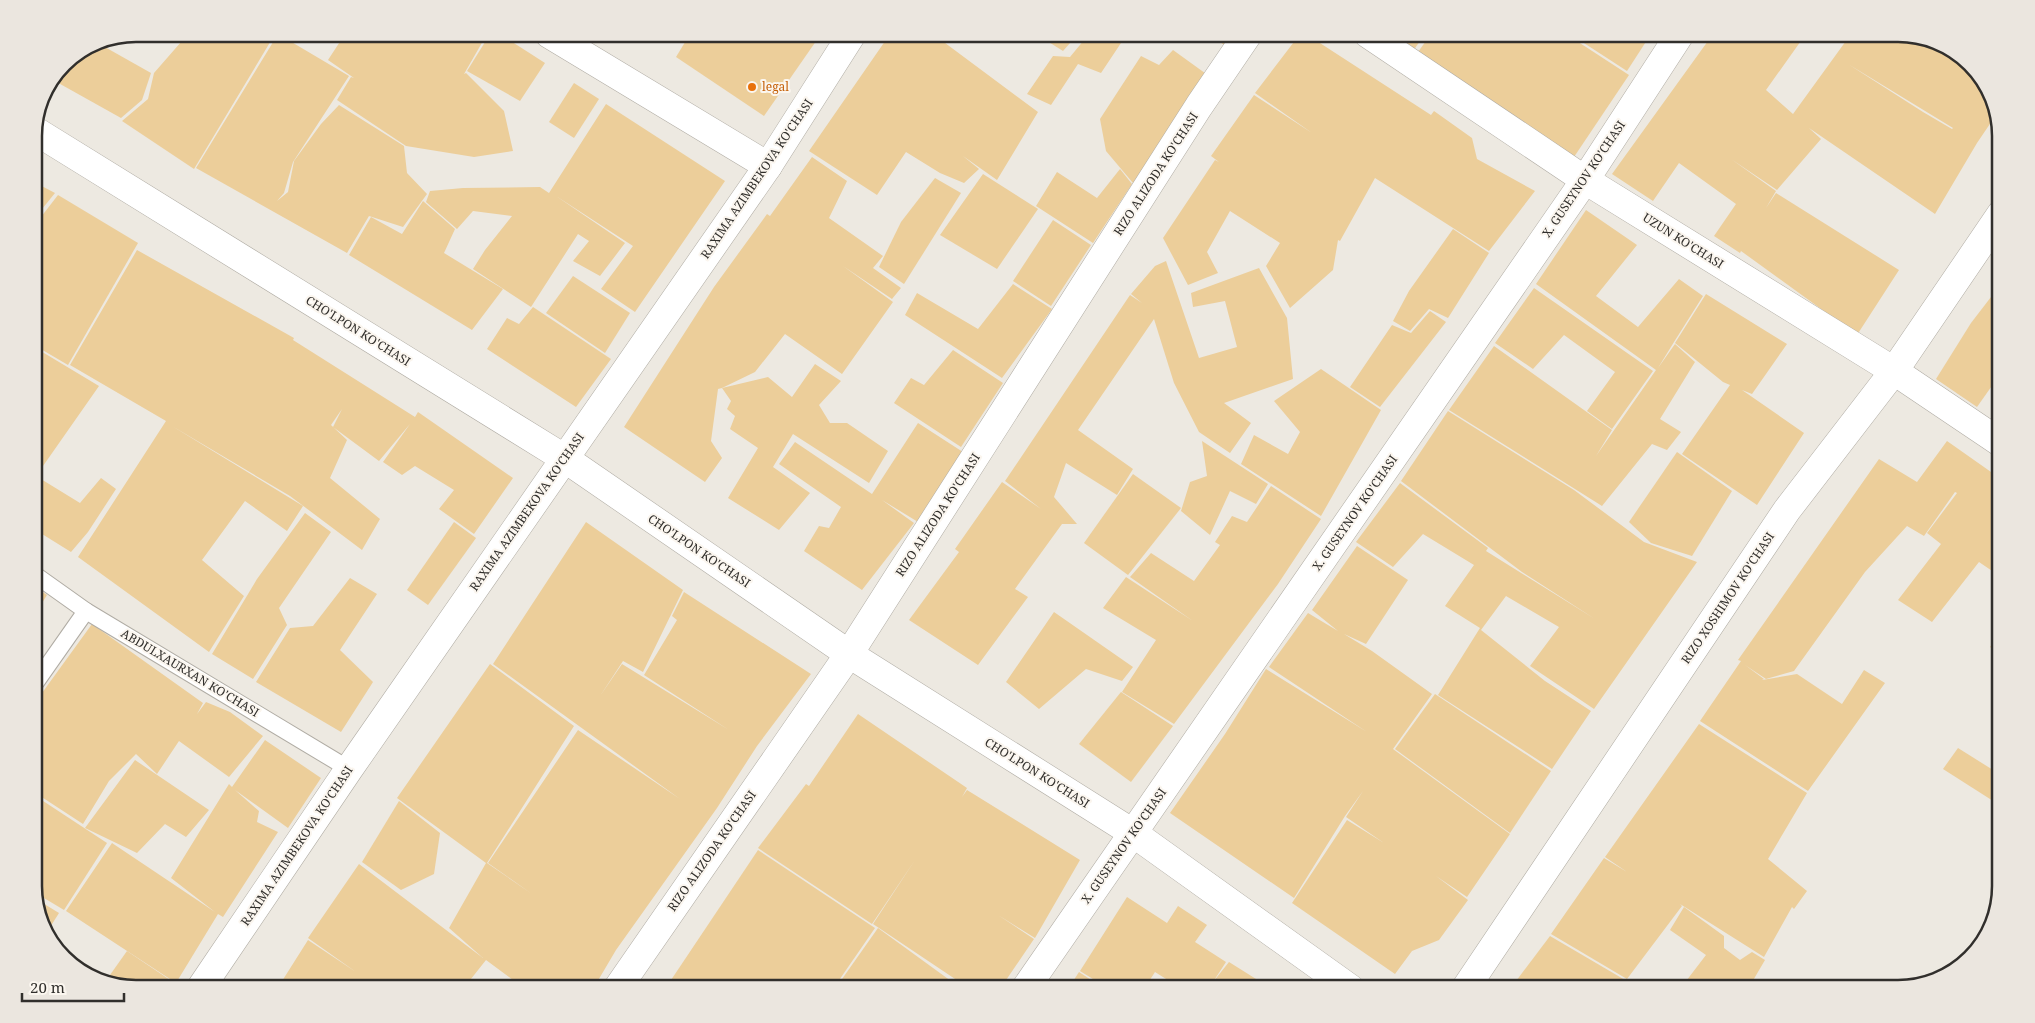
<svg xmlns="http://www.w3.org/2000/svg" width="2035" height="1023" viewBox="0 0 2035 1023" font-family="'Noto Serif',serif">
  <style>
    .building { fill: #ecce9a; fill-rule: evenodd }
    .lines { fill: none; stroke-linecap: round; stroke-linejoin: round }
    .lane-casing { stroke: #b0aca4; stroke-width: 18 }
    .street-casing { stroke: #b0aca4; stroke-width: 29 }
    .secondary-casing { stroke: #b0aca4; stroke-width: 29 }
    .lane { stroke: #fff; stroke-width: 16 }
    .street { stroke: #fff; stroke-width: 28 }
    .secondary { stroke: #fff; stroke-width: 28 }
    .food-dot { fill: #e8710a; stroke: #fbf6ef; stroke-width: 2 }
    .labels { text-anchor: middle; stroke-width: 4; stroke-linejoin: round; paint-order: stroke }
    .food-label { font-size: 12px; fill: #c56008; stroke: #fbf6ef; text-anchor: start }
    .street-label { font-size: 12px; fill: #312f2c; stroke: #fbf6ef }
    .rim { fill: none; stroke: #312f2c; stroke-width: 2.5 }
  </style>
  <rect width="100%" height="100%" fill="#ede9e1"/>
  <g class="building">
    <polygon points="188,34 275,34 194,169 122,121 148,99 154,73"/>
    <polygon points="278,34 349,76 293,162 284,193 277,201 288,192 294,161 321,124 339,105 404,146 407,173 427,194 403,227 369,216 347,253 196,168"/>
    <polygon points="345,34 487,34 464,74 466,73 504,111 513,151 474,157 406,146 337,100 351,77 354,78 328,60"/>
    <polygon points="490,34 500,34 545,63 520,101 467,71"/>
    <polygon points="690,34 821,34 764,116 676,57"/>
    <polygon points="890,34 933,34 1038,112 997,180 963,156 979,169 964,183 940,173 906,152 877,195 809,151"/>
    <polygon points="943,34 961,34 955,42"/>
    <polygon points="1036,34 1078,34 1063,51"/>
    <polygon points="1089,34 1127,34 1101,73 1078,64 1051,105 1027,94 1053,56 1070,57"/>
    <polygon points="1208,34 1238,34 1229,48"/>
    <polygon points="1300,34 1306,34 1431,115 1434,111 1472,138 1477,159 1535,191 1489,251 1375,178 1340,241 1338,240 1333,270 1290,308 1266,266 1280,243 1230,211 1207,252 1218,273 1188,285 1163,238 1215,160 1219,162 1211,156 1254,95 1312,133 1255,93"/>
    <polygon points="1389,34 1425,34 1413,51"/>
    <polygon points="1431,34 1566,34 1629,75 1574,157 1418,52"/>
    <polygon points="1570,34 1651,34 1627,71"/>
    <path d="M 1713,34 L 1797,34 L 1803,38 L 1766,90 L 1793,114 L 1851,34 L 1899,34 L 1944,44 L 1984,79 L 1996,115 L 1977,143 L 1935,214 L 1809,128 L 1821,139 L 1777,190 L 1731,159 L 1776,191 L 1766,208 L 1776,193 L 1899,270 L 1857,335 L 1741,251 L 1740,253 L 1714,236 L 1736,204 L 1679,163 L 1653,201 L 1612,174 ZM 1848,64 L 1953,128 L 1952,129 L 1923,112 Z"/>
    <polygon points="96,42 151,73 142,100 121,118 53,80 64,64"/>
    <polygon points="1173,50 1209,76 1133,183 1106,151 1100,119 1141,56 1159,65"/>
    <polygon points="574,83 599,99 574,138 549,122"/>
    <polygon points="606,104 725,181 635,312 601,289 633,246 556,196 625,243 600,276 573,261 589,241 578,234 531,307 473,269 485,250 512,216 473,211 457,229 426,202 430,191 463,188 540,187 549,193"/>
    <polygon points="812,157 847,181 829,218 883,256 873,268 901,288 892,299 843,266 893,302 842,374 785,334 755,372 722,388 768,377 792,397 815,364 841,381 819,405 830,423 847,423 888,451 869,483 793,434 773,467 810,493 779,530 728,498 758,448 730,429 735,416 727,409 731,401 722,388 718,389 711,441 722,458 705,482 624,427 714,287 767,214 770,216"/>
    <polygon points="1120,169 1132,184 1093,243 1036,206 1057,172 1097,198"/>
    <polygon points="983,174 1038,209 997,269 940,235"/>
    <polygon points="935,178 961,193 904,284 879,267 901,222"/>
    <polygon points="34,182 55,193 34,219"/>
    <polygon points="58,195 138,243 68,365 34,345 34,226"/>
    <polygon points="423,201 455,229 444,253 503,289 472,330 349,255 371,217 402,234"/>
    <polygon points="1586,210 1637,245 1596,296 1638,327 1679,279 1703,296 1674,342 1672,341 1674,342 1658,368 1675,344 1695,362 1660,419 1681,432 1667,450 1652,444 1602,506 1449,410 1494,346 1612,430 1596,456 1656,370 1536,284"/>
    <polygon points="1053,220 1091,245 1051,306 1013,281"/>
    <polygon points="1453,229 1489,253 1448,318 1429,309 1410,331 1393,321 1409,291"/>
    <polygon points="137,250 294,338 293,340 415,417 418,412 513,478 474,534 439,509 454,490 415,466 402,475 383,462 410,424 379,461 333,427 342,409 331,425 347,440 330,478 380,519 362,550 290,496 172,426 303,506 287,531 245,501 202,560 244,596 209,652 78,557 166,421 70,365"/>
    <polygon points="1166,261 1199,358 1237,347 1225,301 1193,307 1191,293 1259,268 1287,318 1293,379 1224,403 1251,423 1230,453 1199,432 1174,383 1154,319 1078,430 1133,469 1117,495 1066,463 1054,497 1077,524 1062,524 1015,589 1028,597 978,665 909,620 959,552 955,549 1002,482 1041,509 1005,481 1130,295 1142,303 1131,294 1155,266"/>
    <polygon points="573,276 630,313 605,353 546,313"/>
    <polygon points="1013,284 1052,309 1002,378 905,315 917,293 978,329"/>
    <polygon points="2001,284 2001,373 1977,407 1936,379 1971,323"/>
    <polygon points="1534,288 1653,371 1612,429 1587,411 1615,372 1564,335 1533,369 1495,343"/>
    <polygon points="1706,294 1787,344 1752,394 1742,390 1804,433 1757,505 1682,454 1730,385 1723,382 1675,343"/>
    <polygon points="533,307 611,359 576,407 487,349 507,318 519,324"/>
    <polygon points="1430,311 1446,322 1380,407 1350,387 1392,325 1411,333"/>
    <polygon points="34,347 99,386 36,476 80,503 101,478 116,489 88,532 71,552 34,529"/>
    <polygon points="953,350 1003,383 961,447 894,403 911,378 924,385"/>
    <polygon points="1321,369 1381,410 1321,516 1241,464 1254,435 1288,454 1300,432 1274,401"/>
    <polygon points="1448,411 1574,490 1644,542 1697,562 1594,709 1530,666 1559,627 1506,596 1481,630 1545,681 1591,711 1552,769 1438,695 1480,628 1445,606 1474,565 1423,534 1393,567 1356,542 1400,483 1488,548 1486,551 1595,619 1522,572 1401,481"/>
    <polygon points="918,423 966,454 923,525 882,500 914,523 862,590 804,551 819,526 829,528 841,507 779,464 795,442 872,494"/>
    <polygon points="1202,441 1268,484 1256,504 1230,491 1210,535 1181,511 1190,482 1207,476"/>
    <polygon points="1947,441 2001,479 2001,512 1996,519 1990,515 2001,523 2001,577 1979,562 1932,622 1898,600 1941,544 1927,533 1957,493 1955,492 1924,536 1907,526 1865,572 1794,671 1766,679 1745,665 1764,679 1762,680 1797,674 1842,704 1864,670 1885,683 1808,791 1700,721 1741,661 1738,660 1879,459 1917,482"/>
    <polygon points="1677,452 1732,491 1692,556 1651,543 1629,522"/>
    <polygon points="1133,474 1181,508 1128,575 1084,543"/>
    <polygon points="1271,486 1321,519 1278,584 1174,724 1122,692 1156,640 1103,608 1126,577 1193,621 1130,577 1151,553 1194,581 1220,545 1215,542 1232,516 1247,522"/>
    <polygon points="305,513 331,532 279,608 287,625 253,679 212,654 257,579"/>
    <polygon points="454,522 476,538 428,605 407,590"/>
    <polygon points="586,522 683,590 643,672 623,661 600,696 622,664 729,730 644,675 677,620 672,616 684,592 811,674 757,746 717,808 616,950 593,989 525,989 486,960 463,989 277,989 308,940 356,972 308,938 359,864 483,958 449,928 486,863 397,798 490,664 574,726 487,863 532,894 488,863 578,730 680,799 493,664"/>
    <polygon points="1357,546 1408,580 1366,644 1344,634 1372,651 1432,694 1393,749 1510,834 1467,897 1436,876 1468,900 1439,940 1412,951 1395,974 1292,903 1347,820 1384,843 1346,817 1363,791 1345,816 1294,898 1170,813 1225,734 1266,669 1367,732 1269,667 1308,613 1338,631 1312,610"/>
    <polygon points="350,578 377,594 340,650 373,682 341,732 256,682 290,628 313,626"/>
    <polygon points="34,586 47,595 34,616"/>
    <polygon points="1054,612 1133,667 1122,681 1086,669 1039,709 1006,682"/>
    <polygon points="92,624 203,703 197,714 206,702 230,712 263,736 229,777 179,741 157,774 136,754 109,781 83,824 34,792 34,704"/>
    <polygon points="2001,631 2001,655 1990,647"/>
    <polygon points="1121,692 1173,726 1131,782 1079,744"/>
    <polygon points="1435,694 1551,771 1510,833 1395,749"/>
    <polygon points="858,714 967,788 962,797 967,790 1080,860 1035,938 998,915 1034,939 1000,989 970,989 873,924 915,860 872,924 758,848 806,784 809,786"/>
    <polygon points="1699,724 1807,793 1768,859 1807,891 1794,909 1792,907 1764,957 1680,904 1682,906 1627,979 1551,934 1604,858 1627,872 1605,857"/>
    <polygon points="265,740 321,778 288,828 235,790 259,811 257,822 278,832 223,917 218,914 176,983 66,911 112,843 215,912 171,878 229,784 232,787"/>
    <polygon points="1958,748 2001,775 2001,806 1943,769"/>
    <polygon points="135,760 209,810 186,837 165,824 137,853 85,828"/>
    <polygon points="34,795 107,843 64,910 34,892"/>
    <polygon points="399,801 440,833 434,874 401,890 362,862"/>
    <polygon points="758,850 875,928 833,989 665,989"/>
    <polygon points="1127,897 1167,923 1178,906 1207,925 1195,942 1226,962 1213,982 1229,962 1272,989 1182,989 1155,972 1144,989 1109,989 1080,971"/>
    <polygon points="36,899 59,913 47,932"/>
    <polygon points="1684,907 1724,936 1724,948 1740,960 1752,952 1765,960 1748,989 1732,989 1722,983 1717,989 1680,989 1706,955 1670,930"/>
    <polygon points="878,928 962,989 835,989"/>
    <polygon points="1550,936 1625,980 1620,989 1510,989"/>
    <polygon points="127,951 179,986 177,989 136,989 105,982"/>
    <polygon points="1079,972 1105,989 1068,989"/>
  </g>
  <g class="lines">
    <defs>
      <g id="lane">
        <polyline points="34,574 86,611 349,769"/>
        <polyline points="34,685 86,611"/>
      </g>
      <g id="street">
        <polyline points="549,34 768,166"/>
        <polyline points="1368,34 1585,180 1894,371 2001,443"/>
        <polyline points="200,989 349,769 768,166 852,34"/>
        <polyline points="617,989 849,654 1199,106 1248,34"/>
        <polyline points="1025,989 1585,180 1680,34"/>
        <polyline points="1465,989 1787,510 1894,371 2001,214"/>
      </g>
      <polyline id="secondary" points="34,130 564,458 849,654 1133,833 1351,989"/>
    </defs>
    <use href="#lane" class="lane-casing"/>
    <use href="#street" class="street-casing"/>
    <use href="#secondary" class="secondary-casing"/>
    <use href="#lane" class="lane"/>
    <use href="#street" class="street"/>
    <use href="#secondary" class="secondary"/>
  </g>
  <circle class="food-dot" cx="752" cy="87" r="5"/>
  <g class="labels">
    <g class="food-label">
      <text x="762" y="91">legal</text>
    </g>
    <g class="street-label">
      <text transform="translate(1156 174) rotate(-57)" y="4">RIZO ALIZODA KO'CHASI</text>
      <text transform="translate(757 179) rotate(-56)" y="4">RAXIMA AZIMBEKOVA KO'CHASI</text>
      <text transform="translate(1584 179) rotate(-56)" y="4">X. GUSEYNOV KO'CHASI</text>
      <text transform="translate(1683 241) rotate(32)" y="4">UZUN KO'CHASI</text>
      <text transform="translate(358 331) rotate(32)" y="4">CHO'LPON KO'CHASI</text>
      <text transform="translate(527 512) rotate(-55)" y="4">RAXIMA AZIMBEKOVA KO'CHASI</text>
      <text transform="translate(1355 513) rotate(-55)" y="4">X. GUSEYNOV KO'CHASI</text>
      <text transform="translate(938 515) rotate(-57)" y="4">RIZO ALIZODA KO'CHASI</text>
      <text transform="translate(699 551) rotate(34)" y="4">CHO'LPON KO'CHASI</text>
      <text transform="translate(1728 598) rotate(-56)" y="4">RIZO XOSHIMOV KO'CHASI</text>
      <text transform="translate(190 673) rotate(31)" y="4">ABDULXAURXAN KO'CHASI</text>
      <text transform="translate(1037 773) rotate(32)" y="4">CHO'LPON KO'CHASI</text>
      <text transform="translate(297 846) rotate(-56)" y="4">RAXIMA AZIMBEKOVA KO'CHASI</text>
      <text transform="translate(1124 846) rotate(-55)" y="4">X. GUSEYNOV KO'CHASI</text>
      <text transform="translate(712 851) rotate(-55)" y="4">RIZO ALIZODA KO'CHASI</text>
    </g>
  </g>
  <path d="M0 0H2035V1023H0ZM136 42H1898A94 94 0 0 1 1992 136V886A94 94 0 0 1 1898 980H136A94 94 0 0 1 42 886V136A94 94 0 0 1 136 42Z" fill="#ebe6df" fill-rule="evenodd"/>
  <path class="rim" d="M136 42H1898A94 94 0 0 1 1992 136V886A94 94 0 0 1 1898 980H136A94 94 0 0 1 42 886V136A94 94 0 0 1 136 42Z"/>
  <path d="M22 993v8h102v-8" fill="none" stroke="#312f2c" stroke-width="2.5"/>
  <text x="30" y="993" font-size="15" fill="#312f2c" stroke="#fbf6ef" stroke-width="4" paint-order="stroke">20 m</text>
</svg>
